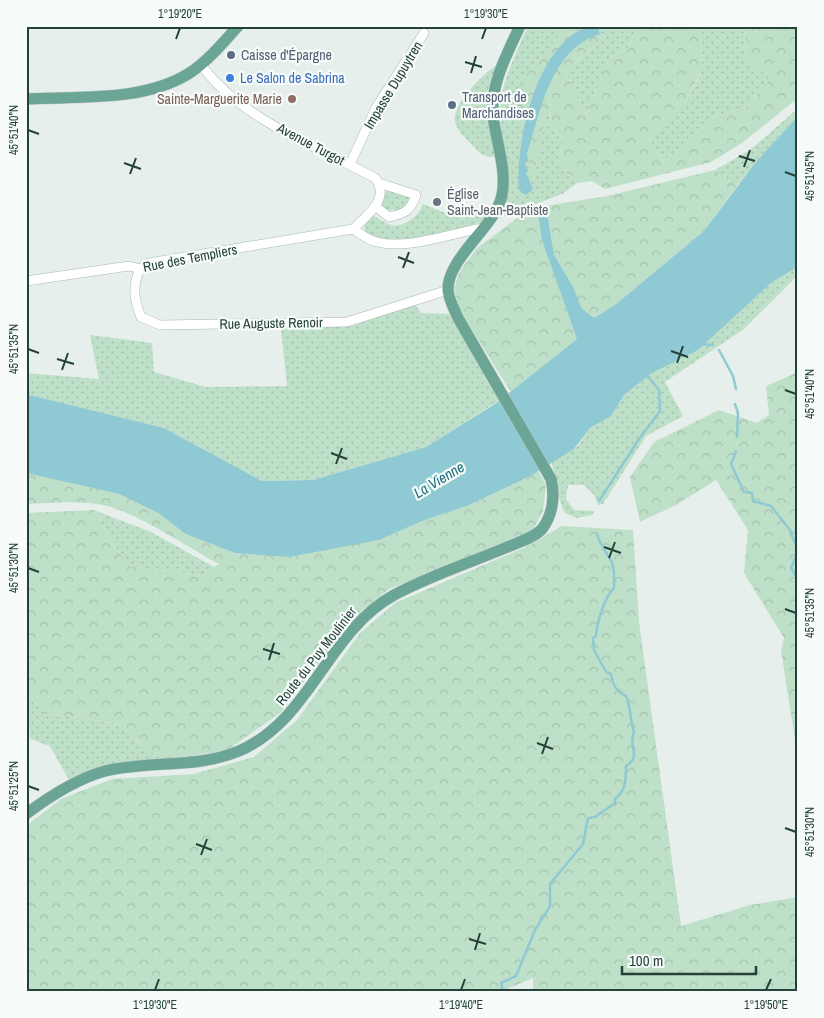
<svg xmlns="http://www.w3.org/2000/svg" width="824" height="1018" viewBox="0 0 824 1018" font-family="'Archivo Narrow',sans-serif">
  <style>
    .grass { fill: url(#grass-dots) }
    .forest { fill: url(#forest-crowns) }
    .water { fill: #8ec9d4 }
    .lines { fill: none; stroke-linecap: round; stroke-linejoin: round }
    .stream { stroke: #8ec9d4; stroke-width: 2.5 }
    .minor-casing { stroke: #a8b8b2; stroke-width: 10 }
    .major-casing { stroke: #c2cac8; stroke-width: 12 }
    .minor { stroke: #fff; stroke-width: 9 }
    .major { stroke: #6aa596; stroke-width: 11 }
    .ticks { fill: none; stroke: #24423a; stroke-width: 2 }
    .service-dot { fill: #5c6f8a; stroke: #f7fbf9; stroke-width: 2 }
    .shop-dot { fill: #3f7fe0; stroke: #f7fbf9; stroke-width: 2 }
    .education-dot { fill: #8d6e63; stroke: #f7fbf9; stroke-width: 2 }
    .worship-dot { fill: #6b7280; stroke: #f7fbf9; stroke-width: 2 }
    .labels { text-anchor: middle; stroke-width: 4.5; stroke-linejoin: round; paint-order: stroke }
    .service-label { font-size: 14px; fill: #4e5e75; stroke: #f7fbf9; text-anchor: start }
    .shop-label { font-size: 14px; fill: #366cbe; stroke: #f7fbf9; text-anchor: start }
    .street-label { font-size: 14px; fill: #24423a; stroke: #f7fbf9 }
    .education-label { font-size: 14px; fill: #785e54; stroke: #f7fbf9; text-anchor: end }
    .worship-label { font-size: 14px; fill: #5b616d; stroke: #f7fbf9; text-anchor: start }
    .water-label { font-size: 15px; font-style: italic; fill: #1c6f80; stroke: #f7fbf9 }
    .neatline { fill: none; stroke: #24423a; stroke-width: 2 }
    .ticks-label { font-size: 12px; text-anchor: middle; fill: #24423a }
  </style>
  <defs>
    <pattern id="grass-dots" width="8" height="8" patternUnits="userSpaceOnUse" patternTransform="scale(1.25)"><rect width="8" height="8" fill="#bfe0c8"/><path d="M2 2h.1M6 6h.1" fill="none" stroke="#a4c1ad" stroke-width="1.8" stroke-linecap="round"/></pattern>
    <pattern id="forest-crowns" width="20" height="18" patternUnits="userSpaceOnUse" patternTransform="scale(1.25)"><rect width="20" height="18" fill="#bfe0c8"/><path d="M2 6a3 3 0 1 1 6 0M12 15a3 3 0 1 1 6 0" fill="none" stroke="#a4c1ad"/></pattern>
  </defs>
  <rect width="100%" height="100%" fill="#e6efeb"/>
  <g class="grass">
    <path d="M 528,26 L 568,26 L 521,80 L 533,181 L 549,96 L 551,123 L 563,143 C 555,164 562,168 577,183 L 562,194 L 505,216 L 502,214 C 514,178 500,146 500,110 C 501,81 517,52 528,26 Z"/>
    <polygon points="599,26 637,26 628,48 610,57 586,116 565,71 599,42"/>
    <polygon points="702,26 745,26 746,61 773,78 746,107 715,116 663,162 649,140 686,102 701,72"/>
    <path d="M 501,62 L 495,153 L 493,157 C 483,158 477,150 471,144 C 465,138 457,130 455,122 C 452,102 486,71 501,62 Z"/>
    <polygon points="794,112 798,116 755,163 737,186 715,170 750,150"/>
    <polygon points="386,190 411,197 409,204 403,210 388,210 382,207"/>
    <path d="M 423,204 L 448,214 L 472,214 L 489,211 L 481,222 L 449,233 L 421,239 L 388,241 L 366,234 L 364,226 L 372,215 C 378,218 385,223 391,225 C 404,228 419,216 423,204 Z"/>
    <path d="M 798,263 L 798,275 L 744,329 L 665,382 L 683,416 L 646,436 L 603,504 L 598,505 L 594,495 L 584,485 L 568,485 L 566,499 L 574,510 L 594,511 L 592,515 L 577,518 L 565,513 C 556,497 558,479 551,462 L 577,447 L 590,428 L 611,416 L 624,395 L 652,373 L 697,350 L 771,283 L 794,269 Z"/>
    <polygon points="415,304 421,313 449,314 500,400 426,447 313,480 262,481 164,428 26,394 26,373 99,379 90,335 152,343 154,372 206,387 287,386 281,329 352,326"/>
    <polygon points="94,510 151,532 214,567 202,575 127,566"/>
    <polygon points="26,691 45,714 116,723 162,760 69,780 50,746 30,739"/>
  </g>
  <g class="forest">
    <path d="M 568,26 L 599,26 L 599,42 L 565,71 L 586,116 L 610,57 L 628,48 L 637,26 L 702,26 L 701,71 L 686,102 L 649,140 L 663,162 L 715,116 L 746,107 L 772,78 L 746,61 L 745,26 L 798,26 L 798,98 L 742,143 L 711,162 L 605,189 L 592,181 L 577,183 C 562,168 555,164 563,143 L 551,123 L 549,98 L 533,182 L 516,100 L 521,80 Z"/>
    <polygon points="715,170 737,186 704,231 616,304 594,318 577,339 511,392 459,309 454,288 460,271 477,248 516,219 551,205 607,196"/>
    <polygon points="798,372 798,759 781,650 784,638 744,573 748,530 716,480 676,505 640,522 630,477 654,442 719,410 757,423 769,415 766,386"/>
    <path d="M 538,471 L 546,485 L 543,511 L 534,528 L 517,539 L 389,589 L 354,617 L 280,713 L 226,751 L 162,760 L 116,723 L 45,714 L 26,691 L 26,513 L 94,510 L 127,566 L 202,575 L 219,564 C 187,547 136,512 103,505 C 78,500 51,503 26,504 L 26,473 L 119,494 L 160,514 L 184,533 L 339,546 L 379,540 L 422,521 L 467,506 Z"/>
    <polygon points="562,526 633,530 639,622 681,926 750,905 798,897 798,992 533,992 533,978 500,992 26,992 26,826 61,799 112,779 193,774 254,757 297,720 360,633 395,603 526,547"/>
  </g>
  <g class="water">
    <path d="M 588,26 L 597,26 L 600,34 C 550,50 541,110 527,154 L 528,161 L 525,164 L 528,171 L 526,173 L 533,189 L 526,195 L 519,190 C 516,140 535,47 588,26 Z"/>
    <polygon points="798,116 798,263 794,269 771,283 698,350 652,373 624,395 611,416 590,428 574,449 532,475 467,506 422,521 379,540 289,557 235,553 184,533 160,514 119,494 26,473 26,394 164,428 262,481 313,480 426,447 495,404 577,339 542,240 538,212 546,208 554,255 573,287 582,309 594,318 616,304 704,231 755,163"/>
  </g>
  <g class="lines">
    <g class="stream">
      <polyline points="700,344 713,345"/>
      <polyline points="719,350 733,376 736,389"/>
      <polyline points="735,404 738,413 737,437"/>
      <polyline points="736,451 731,464 744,492 752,493 753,501 771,506 790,530 798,551"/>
      <polyline points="599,501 639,439 660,411 659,390 646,374"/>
      <polyline points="798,552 791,568 798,579"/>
      <path d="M 503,992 L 501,983 L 516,976 L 535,930 L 550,906 L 550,884 L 583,844 L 588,818 L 595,817 L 615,803 L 615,799 C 626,791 626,779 626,766 C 643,755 627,748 634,733 C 630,721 631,707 626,696 C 617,692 612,684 611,674 L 606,672 L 594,650 L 593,638 L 596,636 C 597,622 604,598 614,588 C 614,579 615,571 612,563 C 607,552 599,545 597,533"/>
    </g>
    <defs>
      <g id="minor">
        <path d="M 201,65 C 242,120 316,146 375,178 C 391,199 367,215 353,229"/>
        <polyline points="350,164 376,108 424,33"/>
        <path d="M 375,206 L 389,217 C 405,214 411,210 416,195 L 379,183"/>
        <path d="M 353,229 C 361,234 368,240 377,242 C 408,250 452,233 483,228"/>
        <path d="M 140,269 C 132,286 134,300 141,317 L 160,325 L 347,322 L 448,290"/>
        <polyline points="26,281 129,266 140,269 149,263 353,229"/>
      </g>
      <g id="major">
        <path d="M 26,99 C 78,96 142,102 188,74 C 207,62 223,43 238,26"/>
        <path d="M 26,814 C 50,796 76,779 105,771 C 149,760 196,769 239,751 C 311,720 327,632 394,595 C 429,576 469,563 505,548 C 516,543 534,538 542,529 C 553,515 555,495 551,479 L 458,318 C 454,309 449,300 448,290 C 447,258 496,226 502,195 C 507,170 496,141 493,116 C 490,85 507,54 520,26"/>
      </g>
    </defs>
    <use href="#minor" class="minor-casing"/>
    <use href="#major" class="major-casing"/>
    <use href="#minor" class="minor"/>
    <use href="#major" class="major"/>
  </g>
  <path class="ticks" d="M 176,39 L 180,28M 482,39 L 486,28M 465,62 L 482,67M 471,73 L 476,56M 28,130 L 39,134M 739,156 L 755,161M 124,163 L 141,169M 744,167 L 750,150M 785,172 L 796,176M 130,174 L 136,158M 398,257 L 414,263M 403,268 L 409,252M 28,349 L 39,353M 671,351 L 688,357M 57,359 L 74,364M 677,363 L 683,346M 62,370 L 68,353M 785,390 L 796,394M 331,453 L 347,459M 336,464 L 342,448M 604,547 L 621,553M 609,558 L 615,542M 28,568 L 39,572M 785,609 L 796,613M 263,649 L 280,654M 269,660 L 274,643M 537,743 L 553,749M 542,754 L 548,737M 28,786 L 39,790M 785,828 L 796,832M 196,844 L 212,850M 201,855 L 207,839M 469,939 L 486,944M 475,950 L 480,933M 155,990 L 159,979M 461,990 L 465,979M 766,990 L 771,979"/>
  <g class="service-dot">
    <circle cx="231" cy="55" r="5"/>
    <circle cx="452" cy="105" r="5"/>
  </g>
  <circle class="shop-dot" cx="230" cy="78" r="5"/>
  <circle class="education-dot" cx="292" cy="99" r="5"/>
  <circle class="worship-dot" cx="437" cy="202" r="5"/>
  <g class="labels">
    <g class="service-label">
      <text x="241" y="60">Caisse d'Épargne</text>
      <text x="462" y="102">Transport de<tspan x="462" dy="16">Marchandises</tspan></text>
    </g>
    <g class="shop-label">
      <text x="240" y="83">Le Salon de Sabrina</text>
    </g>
    <g class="street-label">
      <text transform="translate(393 85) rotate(-59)" y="5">Impasse Dupuytren</text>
      <text transform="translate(311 144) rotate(28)" y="5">Avenue Turgot</text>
      <text transform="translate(190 258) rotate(-11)" y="5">Rue des Templiers</text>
      <text transform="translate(271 323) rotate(-1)" y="5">Rue Auguste Renoir</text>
      <text transform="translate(316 656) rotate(-52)" y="5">Route du Puy Moulinier</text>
    </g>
    <g class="education-label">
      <text x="282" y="104">Sainte-Marguerite Marie</text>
    </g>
    <g class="worship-label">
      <text x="447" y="199">Église<tspan x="447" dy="16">Saint-Jean-Baptiste</tspan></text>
    </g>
    <g class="water-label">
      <text transform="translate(439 480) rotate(-31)" y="5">La Vienne</text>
    </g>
  </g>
  <rect width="824" height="1018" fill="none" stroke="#f7fbf9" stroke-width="55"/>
  <path d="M622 966v8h134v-8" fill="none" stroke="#24423a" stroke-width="2.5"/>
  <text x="629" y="966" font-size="15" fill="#24423a" stroke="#f7fbf9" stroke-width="4" paint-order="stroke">100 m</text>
  <rect x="28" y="28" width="768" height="962" class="neatline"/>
  <g class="ticks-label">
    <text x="180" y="18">1°19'20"E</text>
    <text x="486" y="18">1°19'30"E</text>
    <text transform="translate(14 130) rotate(-90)" y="4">45°51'40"N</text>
    <text transform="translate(810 176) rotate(-90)" y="4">45°51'45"N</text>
    <text transform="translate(14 349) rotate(-90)" y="4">45°51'35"N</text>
    <text transform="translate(810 394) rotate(-90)" y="4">45°51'40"N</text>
    <text transform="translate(14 568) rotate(-90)" y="4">45°51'30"N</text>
    <text transform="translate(810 613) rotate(-90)" y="4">45°51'35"N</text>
    <text transform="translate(14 786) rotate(-90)" y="4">45°51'25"N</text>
    <text transform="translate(810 832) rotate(-90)" y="4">45°51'30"N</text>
    <text x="155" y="1009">1°19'30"E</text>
    <text x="461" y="1009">1°19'40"E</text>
    <text x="766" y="1009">1°19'50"E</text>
  </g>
</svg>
